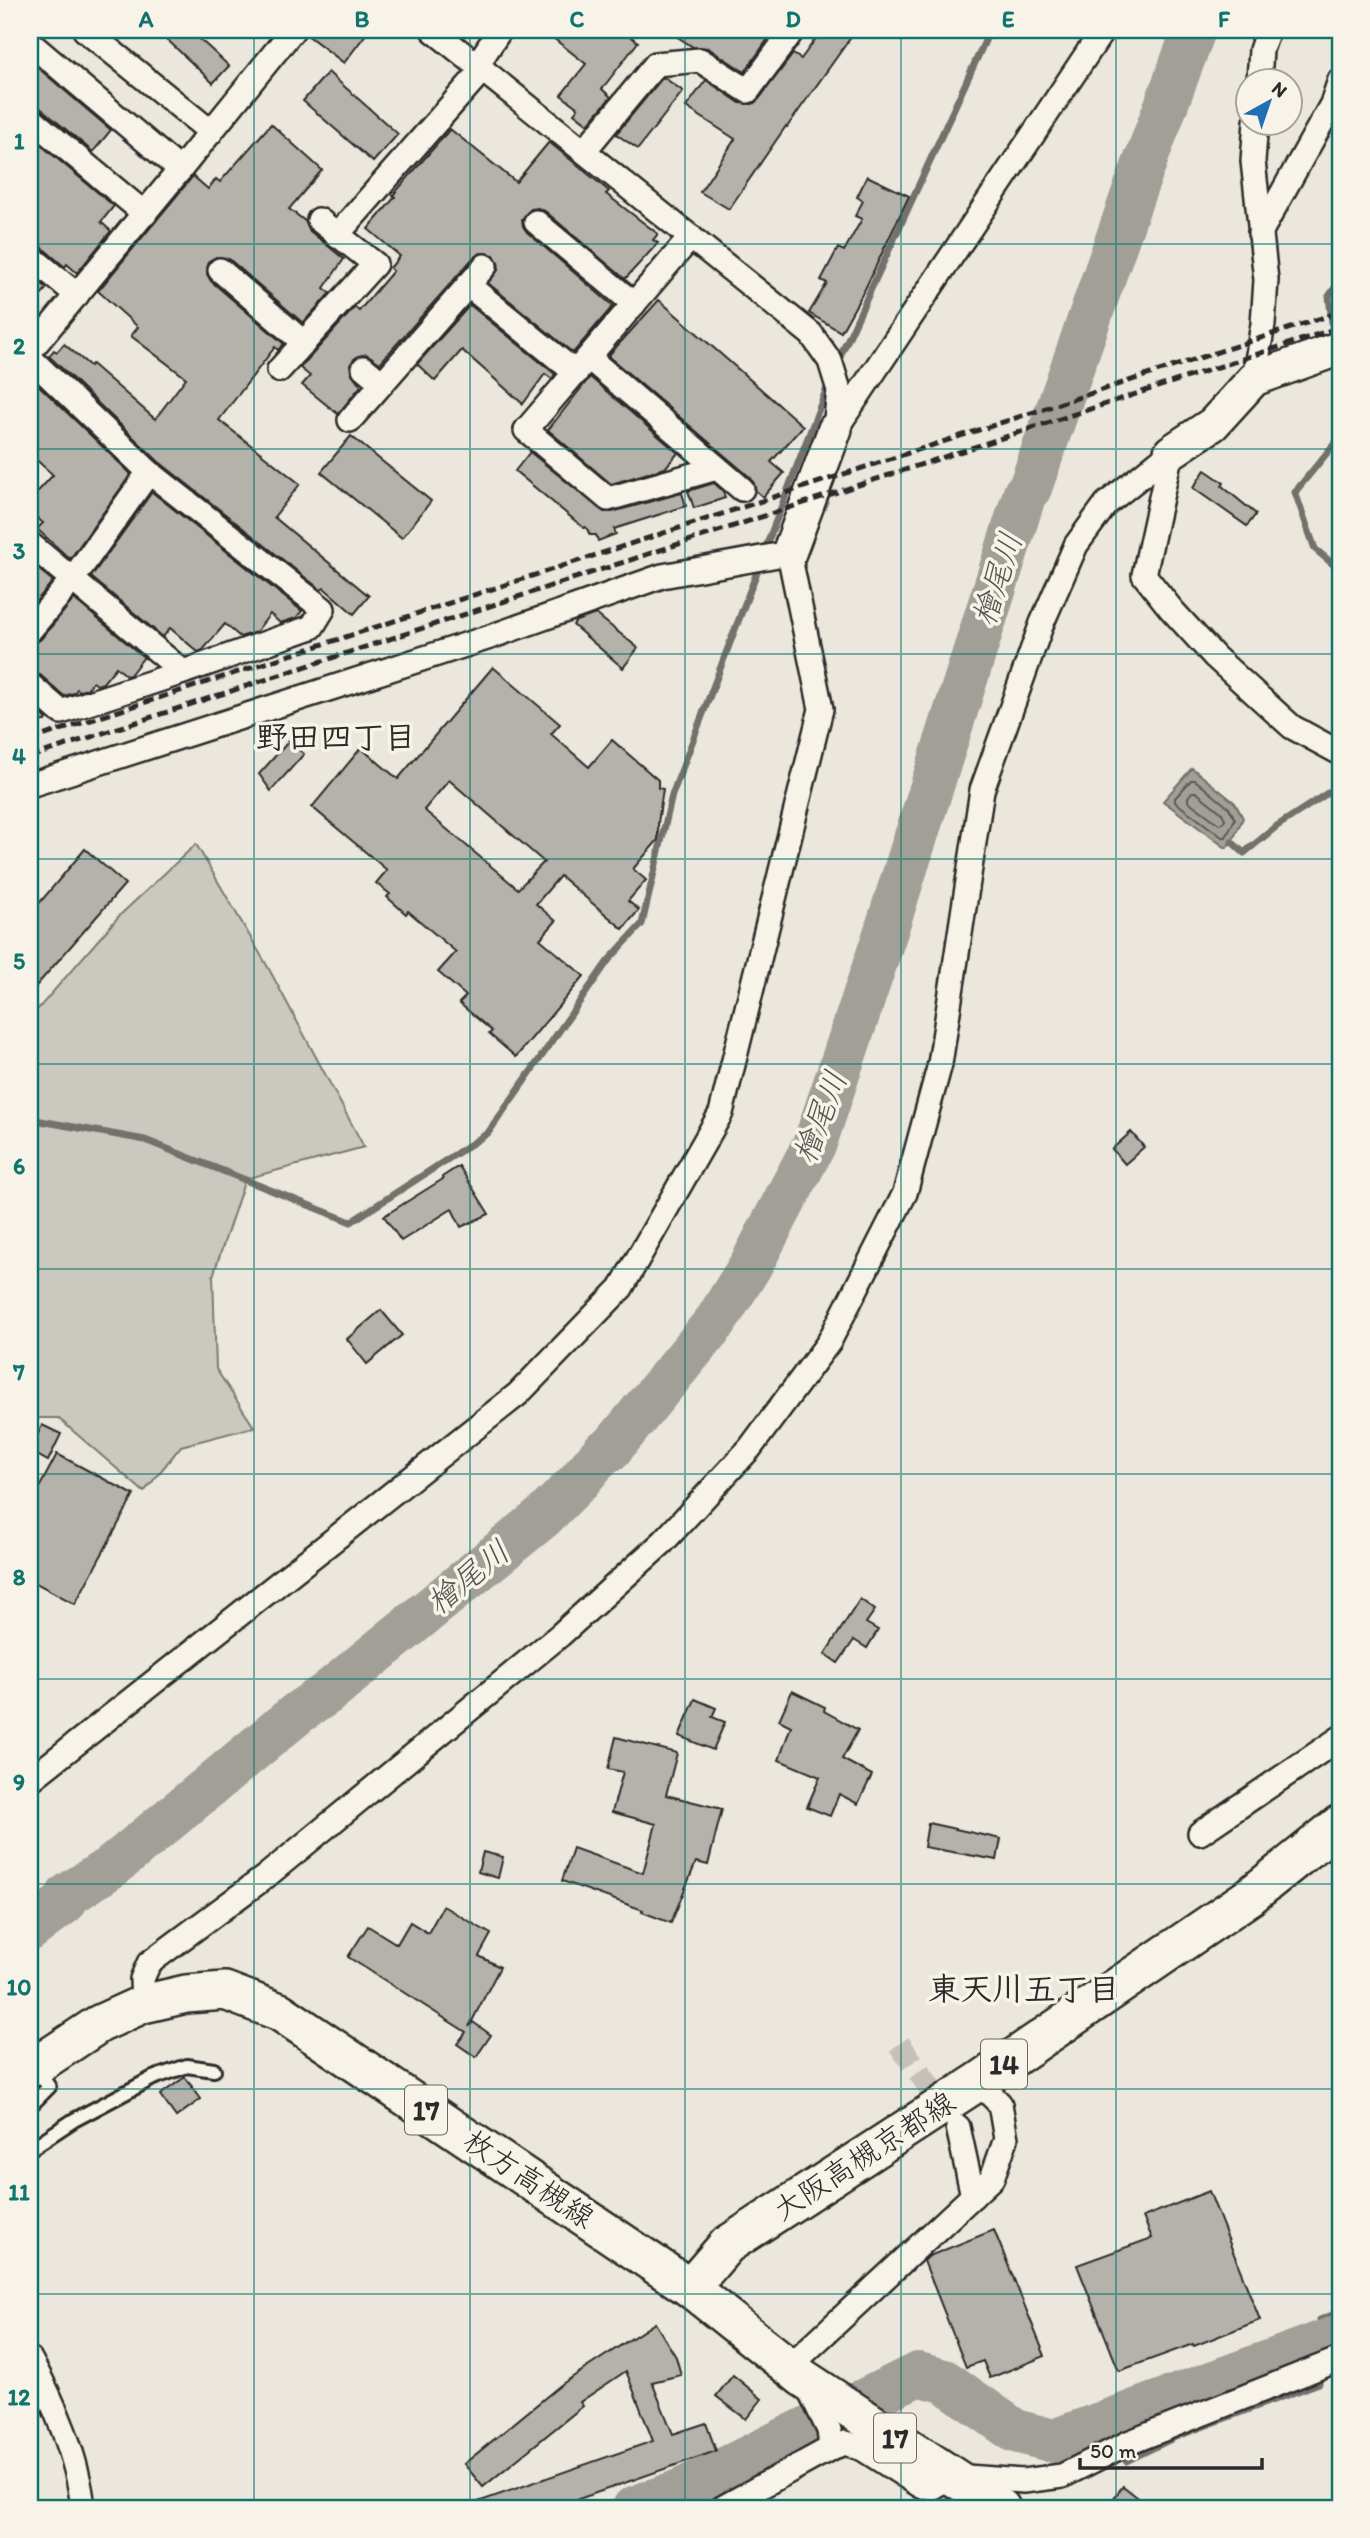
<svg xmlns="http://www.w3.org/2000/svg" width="1370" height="2538" viewBox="0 0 1370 2538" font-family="Itim,'Klee One',sans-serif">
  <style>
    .green { fill: #cbc8bf; stroke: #7b7a75; stroke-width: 2 }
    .water { fill: #a29f98; stroke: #72716c; stroke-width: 2 }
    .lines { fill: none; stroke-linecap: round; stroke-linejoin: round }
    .shore { stroke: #5b5957; stroke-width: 2 }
    .stream { stroke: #72716c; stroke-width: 7 }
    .river { stroke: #a29f98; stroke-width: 44 }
    .building { fill: #b5b2ab; stroke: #2b2b2b; stroke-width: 2; fill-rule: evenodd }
    .street-tunnel { stroke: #c5c1b9; stroke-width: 23; stroke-dasharray: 23 11; stroke-linecap: butt }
    .lane-casing { stroke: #2b2b2b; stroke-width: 18 }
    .street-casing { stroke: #2b2b2b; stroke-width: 28 }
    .secondary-casing { stroke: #2b2b2b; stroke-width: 38 }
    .primary-casing { stroke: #2b2b2b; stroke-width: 42 }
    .lane { stroke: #f7f3e8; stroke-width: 12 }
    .street { stroke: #f7f3e8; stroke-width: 23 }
    .secondary { stroke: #f7f3e8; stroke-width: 33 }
    .primary { stroke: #f7f3e8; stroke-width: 37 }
    .rail { stroke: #2b2b2b; stroke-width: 5; stroke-dasharray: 10 5; stroke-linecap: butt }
    .grid { fill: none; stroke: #0f766e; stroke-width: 2; stroke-opacity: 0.55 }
    .labels { text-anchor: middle; stroke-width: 7; stroke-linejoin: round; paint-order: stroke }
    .shield { fill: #f7f3e8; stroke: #686764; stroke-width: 2 }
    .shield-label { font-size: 28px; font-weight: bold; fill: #2b2b2b }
    .street-label { font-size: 30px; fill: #2b2b2b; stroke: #f7f3e8 }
    .water-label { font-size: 32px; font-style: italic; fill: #555451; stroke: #f7f3e8 }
    .neighbourhood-label { font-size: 32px; font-weight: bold; fill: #2b2b2b; stroke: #f7f3e8 }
    .neatline { fill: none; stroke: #0f766e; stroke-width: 2.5 }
    .grid-label { font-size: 23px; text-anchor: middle; font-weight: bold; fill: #0f766e }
  </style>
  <rect width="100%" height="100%" fill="#ebe7dd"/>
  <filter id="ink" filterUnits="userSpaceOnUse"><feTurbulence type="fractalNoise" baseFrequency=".0143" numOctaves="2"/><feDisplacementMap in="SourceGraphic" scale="14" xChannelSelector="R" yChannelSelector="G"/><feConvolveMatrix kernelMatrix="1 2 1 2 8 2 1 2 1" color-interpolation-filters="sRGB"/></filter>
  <g filter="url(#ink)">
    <polygon class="green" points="196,844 269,969 364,1147 245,1179 213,1276 216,1369 254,1427 181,1446 144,1492 58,1418 30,1418 30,1018 119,916"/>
    <polygon class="water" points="1192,768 1235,803 1243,818 1232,842 1226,848 1163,801"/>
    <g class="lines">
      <g class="shore">
        <polygon points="1191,780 1195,780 1229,808 1235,819 1226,837 1222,837 1175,802 1175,798"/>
        <polygon points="1192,792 1196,792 1222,813 1225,819 1223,823 1219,824 1188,801 1188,797"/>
      </g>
      <g class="stream">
        <polyline points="1334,340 1329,296 1340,281"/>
        <polyline points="1336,358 1340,376"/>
        <polyline points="837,363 990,30"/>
        <polyline points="1340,437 1295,492 1315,549 1340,570"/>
        <polyline points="764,552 830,380"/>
        <polyline points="1232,842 1244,853 1277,826 1340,785"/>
        <polyline points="30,1119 145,1140 351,1222 488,1133 608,961 642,924 672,795 760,564"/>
        <polyline points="1320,2320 1340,2312"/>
        <polyline points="1126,2461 1175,2437 1319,2383"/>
      </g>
      <g class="river">
        <polyline points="30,1929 65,1902 68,1895 114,1865 299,1712 326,1694 543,1517 578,1482 603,1452 609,1451 716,1321 752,1263 815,1143 886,931 1025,493 1030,488 1132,197 1194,30"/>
        <polyline points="634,2508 680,2491 918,2374 944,2381 1015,2431 1054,2441 1340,2336"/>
      </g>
    </g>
    <g class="building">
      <polygon points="157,30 190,30 229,66 213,83"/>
      <polygon points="307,30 369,30 344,63 306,34"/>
      <polygon points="543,30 622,30 638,42 602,89 611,97 588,124 574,113 578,108 561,95 586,64"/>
      <polygon points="667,30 774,30 745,72 708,48 693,47"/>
      <polygon points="822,30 856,30 787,127 786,126 729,209 700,192 735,139 686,107 706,80 740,103 753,104 759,99 793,54 801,59"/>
      <polygon points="30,61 111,130 93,152 39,107 30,104"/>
      <polygon points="328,72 398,134 373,162 303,101"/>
      <polygon points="663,77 683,91 638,149 616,134"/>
      <polygon points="271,124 322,170 289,209 305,221 310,231 344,259 324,288 330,293 303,323 229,259 216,257 209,261 207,274 211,281 284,344 278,350 275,347 219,420 300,484 274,517 369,596 354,614 324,588 321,590 158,461 49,356 54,350 57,352 64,344 90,366 92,364 155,419 186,378 131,336 138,327 98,291 193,176 208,189 216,179 220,182"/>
      <polygon points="450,129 516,182 549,142 609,191 606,194 658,234 653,240 658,243 625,279 545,211 538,208 531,209 522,219 523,226 527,232 613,306 573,353 488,283 499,269 498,262 494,255 481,253 474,257 380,363 366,354 354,359 350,365 351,372 361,386 338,414 302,385 310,376 300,368 355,307 359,311 393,271 390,268 400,256 368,229 395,197 393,195"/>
      <polygon points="30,136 114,206 101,222 111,231 77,273 67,264 65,267 39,245 30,242"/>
      <polygon points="867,176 909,196 865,289 841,332 809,313 827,283 821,280 838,248 844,251 862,219 855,216 863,201 857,197"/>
      <polygon points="30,274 47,288 30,308"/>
      <polygon points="659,300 803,426 771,462 784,473 763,497 756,491 751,478 608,356"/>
      <polygon points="470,305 555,374 552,379 545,374 523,404 462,350 435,381 417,364"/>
      <polygon points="590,377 678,453 665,468 611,484 548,430"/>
      <polygon points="31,378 131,474 70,559 37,529 43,523 30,512 30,500 53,475 30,454"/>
      <polygon points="351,436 431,501 402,538 321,472"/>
      <polygon points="530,452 604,512 612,512 682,493 686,506 614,529 616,534 598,541 596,535 590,535 586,527 584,528 515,471"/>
      <polygon points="1205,470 1224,483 1222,486 1256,514 1247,526 1193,488"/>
      <polygon points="714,483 723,491 725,498 694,508 688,491"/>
      <polygon points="152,492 302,611 296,618 280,623 270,614 256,632 240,637 225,624 203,650 198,652 170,628 163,637 91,577"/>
      <polygon points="38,569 53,581 30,609 30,579"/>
      <polygon points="74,599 146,659 144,657 130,675 127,676 116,667 103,683 97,685 93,682 87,689 80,691 77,689 74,693 64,696 39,674 30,671 30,647 41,639"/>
      <polygon points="596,614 638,648 623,668 573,625 576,621"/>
      <path d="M 493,667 L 560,724 L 551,734 L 589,767 L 612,740 L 658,780 L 658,788 L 663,789 L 658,823 L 658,840 L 633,869 L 646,880 L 628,901 L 639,910 L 623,929 L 560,876 L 536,904 L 556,921 L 540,939 L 584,976 L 516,1057 L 489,1034 L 492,1031 L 459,1003 L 466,996 L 438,972 L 456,952 L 408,911 L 406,914 L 387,897 L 390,894 L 376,883 L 387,870 L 312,807 L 361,748 L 398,779 ZM 449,780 L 544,862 L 518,889 L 424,810 Z"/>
      <polygon points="30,703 47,719 45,721 30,722"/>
      <polygon points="289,741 304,754 271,791 259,774"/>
      <polygon points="85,849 125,884 30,993 30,914"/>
      <polygon points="1131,1132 1144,1147 1125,1164 1112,1149"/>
      <polygon points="459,1166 489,1214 461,1227 452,1209 401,1241 384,1216 443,1179 442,1177"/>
      <polygon points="381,1310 402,1335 367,1364 347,1339"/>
      <polygon points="42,1425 61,1434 48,1461 30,1451"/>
      <polygon points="57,1454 134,1495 75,1604 30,1580 30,1505"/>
      <polygon points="860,1599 875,1610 866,1623 878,1630 867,1648 854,1640 838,1663 825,1654"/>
      <polygon points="792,1691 825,1707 824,1711 858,1730 842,1759 872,1775 858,1804 839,1794 830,1816 807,1807 820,1777 779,1760 791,1726 779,1720"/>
      <polygon points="695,1699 716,1708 712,1717 725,1722 713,1750 679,1736"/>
      <polygon points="616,1737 677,1753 666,1795 722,1809 708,1865 696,1862 671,1923 642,1912 643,1910 562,1881 573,1848 643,1873 656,1824 612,1812 623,1772 608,1769"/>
      <polygon points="928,1823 1001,1839 997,1860 924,1847"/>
      <polygon points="483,1852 503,1857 498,1878 478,1872"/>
      <polygon points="443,1906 491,1934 479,1956 500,1967 469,2027 473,2022 491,2035 476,2057 457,2044 466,2032 348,1957 368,1926 397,1944 410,1922 428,1933"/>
      <polygon points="185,2077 201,2099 176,2117 160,2095"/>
      <polygon points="1209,2191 1260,2320 1194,2346 1193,2344 1119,2371 1077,2265 1152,2238 1143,2217"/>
      <polygon points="994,2230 1045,2356 990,2378 983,2361 966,2367 924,2261 929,2256"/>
      <polygon points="655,2323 676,2357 681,2375 652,2382 673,2434 706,2423 716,2451 553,2508 470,2508 469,2505 653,2441 626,2371 580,2402 583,2406 483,2487 464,2464 562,2384"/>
      <polygon points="733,2375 762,2399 746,2419 716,2396"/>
      <polygon points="1123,2486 1151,2508 1106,2508"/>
    </g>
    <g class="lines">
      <polyline class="street-tunnel" points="899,2044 950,2116"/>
      <defs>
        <g id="lane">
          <polyline points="30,2106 49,2087 37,2070"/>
          <polyline points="30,2149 74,2120 153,2078 187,2066 214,2070"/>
        </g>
        <g id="street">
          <polyline points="85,30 211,132"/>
          <polyline points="433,30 811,334 830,361 839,390 835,429"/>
          <polyline points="30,43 180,170"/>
          <polyline points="477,65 500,30"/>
          <polyline points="1259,80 1261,50 1268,30"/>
          <polyline points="30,118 145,214"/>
          <polyline points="584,151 656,64 700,60 748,91 793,30"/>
          <polyline points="536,222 634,304"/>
          <polyline points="1260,233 1332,104 1340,80"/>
          <polyline points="337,235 483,69"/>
          <polyline points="691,237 526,430 608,499 717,468"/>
          <polyline points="30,256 77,295"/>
          <polyline points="220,270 304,343"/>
          <polyline points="468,285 576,373"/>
          <polyline points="30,351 180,170 293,30"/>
          <polyline points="30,358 149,472 323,609 312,627 183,672 30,544"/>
          <polyline points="589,358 742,489"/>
          <polyline points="364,368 382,383"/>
          <polyline points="279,370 375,264 319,220"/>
          <polyline points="1254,379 1263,324 1266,280 1253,161 1256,122"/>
          <polyline points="350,420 485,266"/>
          <polyline points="837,427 1103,30"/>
          <polyline points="1171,452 1144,575 1171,609 1215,657 1292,727 1340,753"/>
          <polyline points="30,630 72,580 149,472"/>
          <polyline points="30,685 61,712 183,672"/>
          <polyline points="30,785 490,637 662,576 789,553 821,709 721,1113 621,1288 518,1394 30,1780"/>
          <polyline points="1200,1833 1340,1738"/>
          <polyline points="143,2004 142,1979 149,1963 265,1877 560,1635 663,1542 750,1448 829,1342 905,1193 940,1064 982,790 1042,623 1076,545 1106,504 1171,452"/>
          <polyline points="958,2127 973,2196"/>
          <path d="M 30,2359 C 54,2402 78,2458 83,2508"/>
          <polyline points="789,2367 992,2178 1006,2139 1000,2104 978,2082"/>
          <polyline points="806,2383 829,2430 831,2448"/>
          <polyline points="722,2508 831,2448 845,2443 863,2449 921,2486 931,2488 952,2476 1023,2481 1062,2476 1128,2443 1340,2359"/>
        </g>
        <g id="secondary">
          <polyline points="1171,452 1213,424 1254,379 1340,348"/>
          <polyline points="789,553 835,429"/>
        </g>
        <g id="primary">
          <polyline points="30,2060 34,2067 99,2024 143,2004 186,1994 225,1991 280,2012 690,2288 803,2378 1001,2508"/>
          <polyline points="690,2288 727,2245 978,2082 1249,1897 1340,1824"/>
        </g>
      </defs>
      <use href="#lane" class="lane-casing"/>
      <use href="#street" class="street-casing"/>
      <use href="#secondary" class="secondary-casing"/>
      <use href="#primary" class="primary-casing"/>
      <use href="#lane" class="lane"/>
      <use href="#street" class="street"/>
      <use href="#secondary" class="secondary"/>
      <use href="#primary" class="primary"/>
      <g class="rail">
        <polyline points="30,740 1340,312"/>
        <polyline points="30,757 1340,327"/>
      </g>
    </g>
  </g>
  <path class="grid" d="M 254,30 L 254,2508M 470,30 L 470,2508M 685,30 L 685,2508M 901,30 L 901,2508M 1116,30 L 1116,2508M 30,244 L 1340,244M 30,449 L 1340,449M 30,654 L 1340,654M 30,859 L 1340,859M 30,1064 L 1340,1064M 30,1269 L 1340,1269M 30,1474 L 1340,1474M 30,1679 L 1340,1679M 30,1884 L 1340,1884M 30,2089 L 1340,2089M 30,2294 L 1340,2294"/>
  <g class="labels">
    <g class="shield">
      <rect x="981" y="2039.5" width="46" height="49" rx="5"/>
      <rect x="405" y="2085.5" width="42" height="49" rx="5"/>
      <rect x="874" y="2413.5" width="42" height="49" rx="5"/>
    </g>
    <g class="shield-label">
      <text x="1004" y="2074">14</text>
      <text x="426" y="2120">17</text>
      <text x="895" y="2448">17</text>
    </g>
    <g class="street-label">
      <text transform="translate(864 2156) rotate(-33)" y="10">大阪高槻京都線</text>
      <text transform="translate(529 2179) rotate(34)" y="10">枚方高槻線</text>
    </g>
    <g class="water-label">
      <text transform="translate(997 579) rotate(-72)" y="11">檜尾川</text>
      <text transform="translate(820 1117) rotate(-69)" y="11">檜尾川</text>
      <text transform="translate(468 1577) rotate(-39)" y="11">檜尾川</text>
    </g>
    <g class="neighbourhood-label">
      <text x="336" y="748">野田四丁目</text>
      <text x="1024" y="2000">東天川五丁目</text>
    </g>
  </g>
  <rect width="1370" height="2538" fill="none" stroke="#f7f3e8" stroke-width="77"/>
  <g transform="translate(1269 102) rotate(40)"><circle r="33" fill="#f7f3e8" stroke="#a5a39c" stroke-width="2"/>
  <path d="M0-5L12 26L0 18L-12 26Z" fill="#1f6fb2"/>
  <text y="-10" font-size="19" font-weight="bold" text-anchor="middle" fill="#2b2b2b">N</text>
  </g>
  <path d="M1080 2458v10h182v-10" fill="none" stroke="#2b2b2b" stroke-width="3.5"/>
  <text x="1090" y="2458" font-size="21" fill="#2b2b2b" stroke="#f7f3e8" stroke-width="5" paint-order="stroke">50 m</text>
  <rect x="38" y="38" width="1294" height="2462" class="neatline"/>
  <g class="grid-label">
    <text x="146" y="27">A</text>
    <text x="362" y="27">B</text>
    <text x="577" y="27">C</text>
    <text x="793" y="27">D</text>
    <text x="1008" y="27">E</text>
    <text x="1224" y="27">F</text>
    <text x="19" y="149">1</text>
    <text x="19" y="354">2</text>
    <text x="19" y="559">3</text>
    <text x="19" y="764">4</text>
    <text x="19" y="969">5</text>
    <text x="19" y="1174">6</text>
    <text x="19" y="1380">7</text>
    <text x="19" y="1585">8</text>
    <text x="19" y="1790">9</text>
    <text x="19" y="1995">10</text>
    <text x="19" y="2200">11</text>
    <text x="19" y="2405">12</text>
  </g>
</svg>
